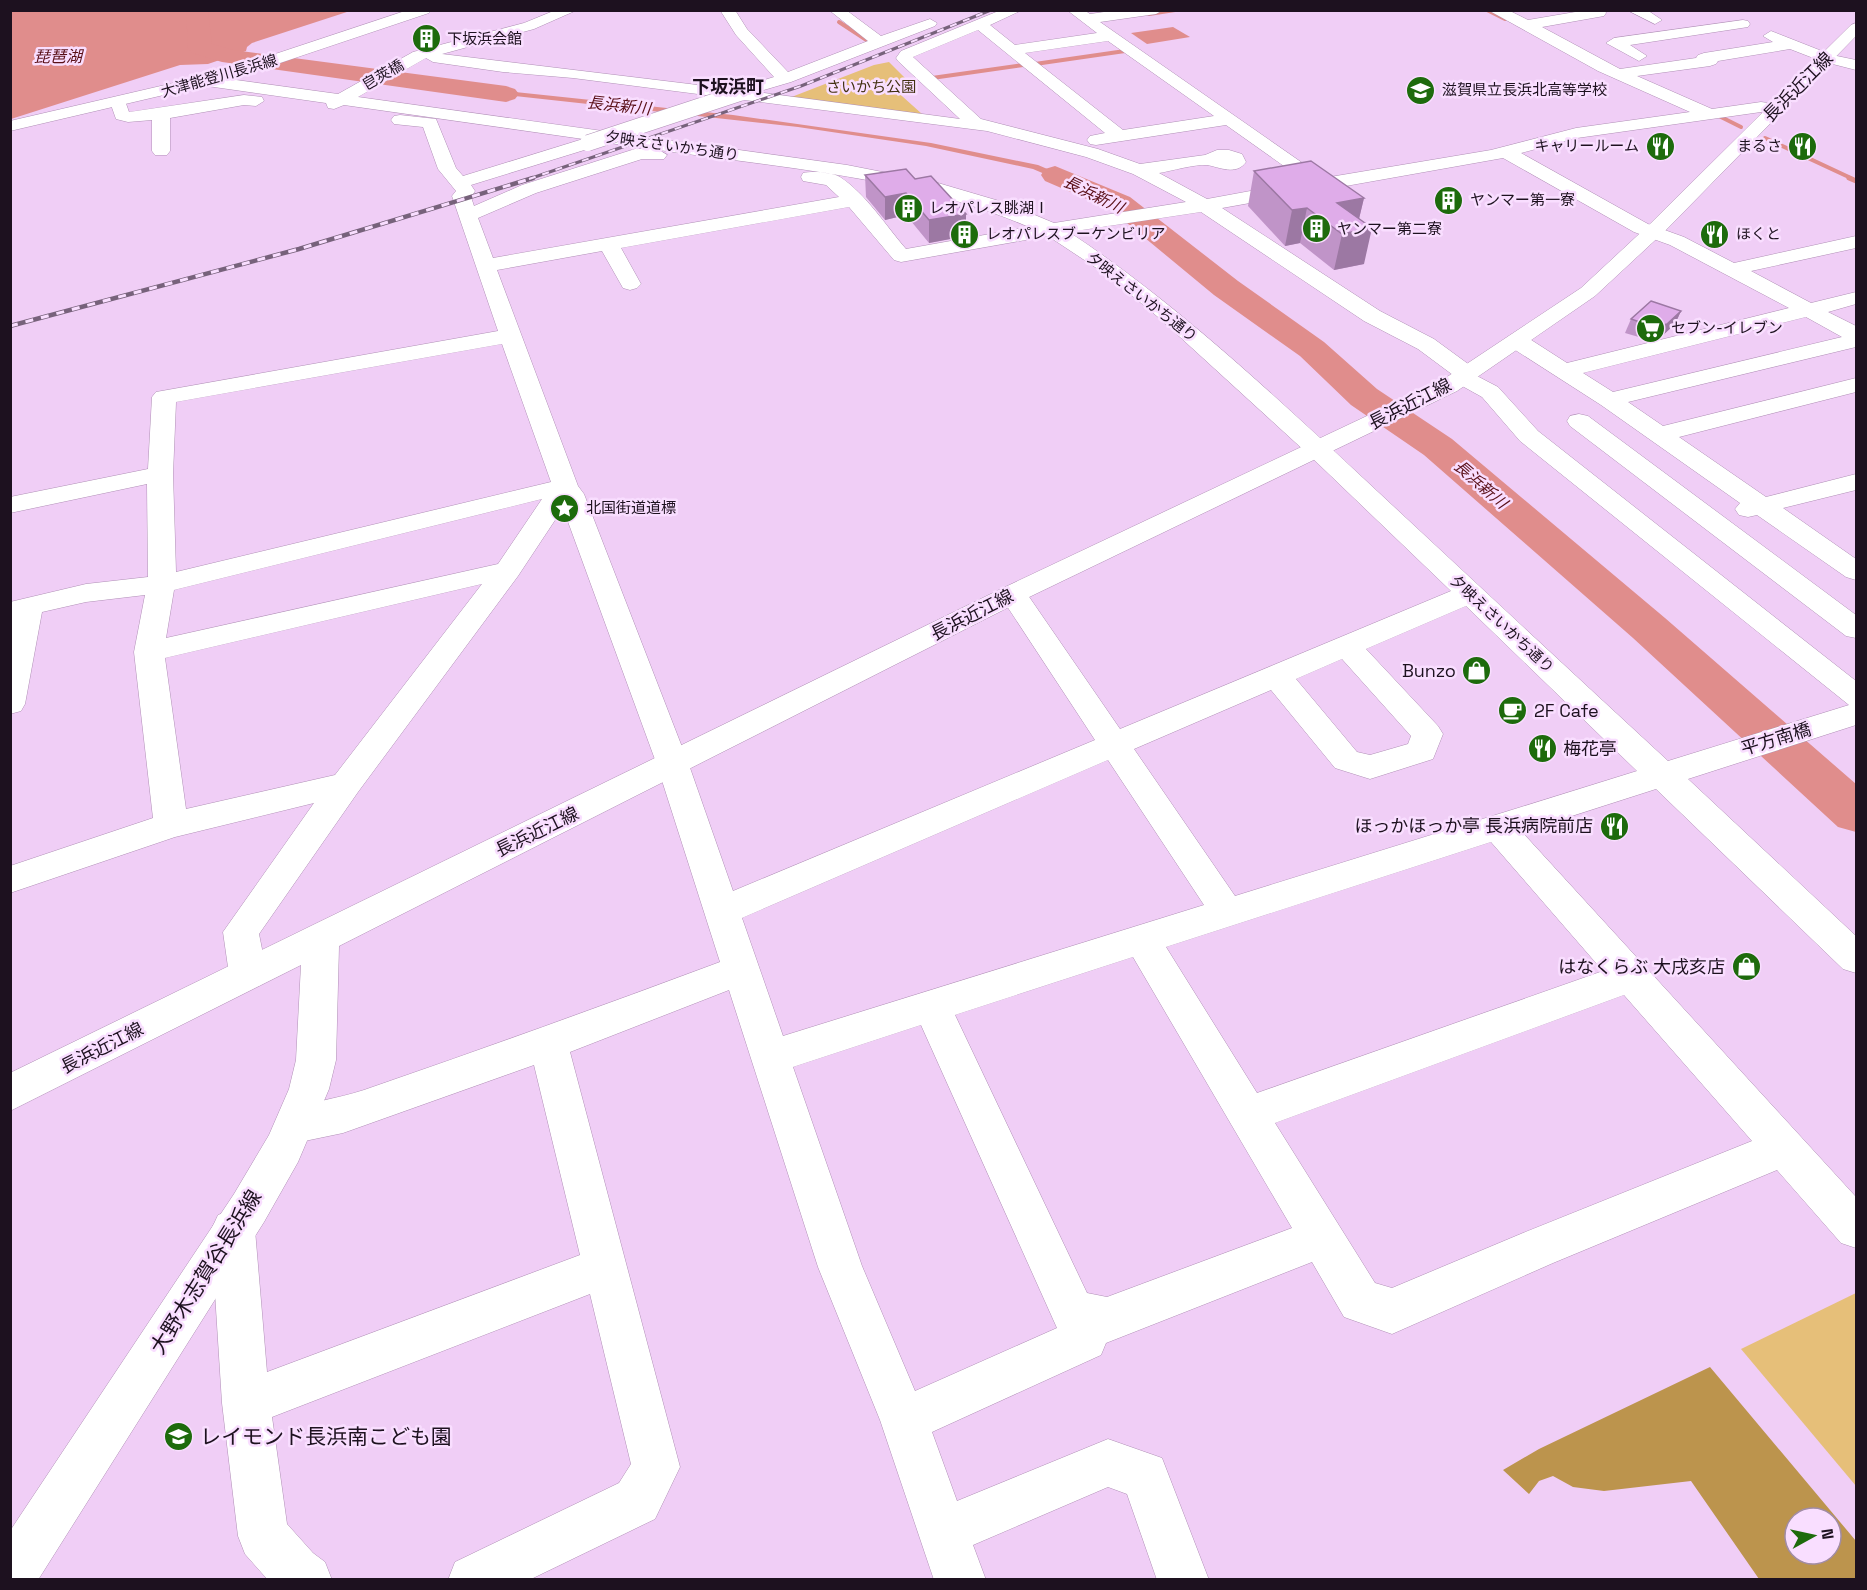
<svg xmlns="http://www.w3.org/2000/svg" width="1867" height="1590" viewBox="0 0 1867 1590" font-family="'Space Grotesk','Noto Sans JP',sans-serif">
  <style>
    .green { fill: #e6bf79 }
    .forest { fill: #bc944d; fill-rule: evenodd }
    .water { fill: #e08d8c }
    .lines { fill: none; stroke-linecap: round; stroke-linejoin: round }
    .stream-far1 { stroke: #e08d8c; stroke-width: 4 }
    .stream { stroke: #e08d8c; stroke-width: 5 }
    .river { fill: #e08d8c; fill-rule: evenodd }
    .minor-casing { stroke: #b090b6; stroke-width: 1 }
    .major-casing { stroke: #b090b6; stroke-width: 1 }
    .minor { fill: #fff; fill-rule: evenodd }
    .major { fill: #fff; fill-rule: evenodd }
    .rail-far1-casing { stroke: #77627b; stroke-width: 3 }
    .rail-casing { stroke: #77627b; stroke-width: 4.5 }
    .rail-far1 { stroke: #f9deff; stroke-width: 2; stroke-dasharray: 7; stroke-linecap: butt }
    .rail { stroke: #f9deff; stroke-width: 3; stroke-dasharray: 8; stroke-linecap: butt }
    .minor-bridge-casing { stroke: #b090b6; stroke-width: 17; stroke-linecap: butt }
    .minor-bridge { stroke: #fff; stroke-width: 16 }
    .wall { fill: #c094c8 }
    .shaded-wall { fill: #9c78a3 }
    .building { fill: #dface9; stroke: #9c78a3; stroke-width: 1.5 }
    .labels { text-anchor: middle; stroke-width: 5; stroke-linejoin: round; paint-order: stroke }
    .far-poi-label { font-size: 15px; fill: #1d111f; stroke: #f9deff; text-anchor: start }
    .far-street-label { font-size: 15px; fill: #1d111f; stroke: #f9deff }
    .far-park-label { font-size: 15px; fill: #423111; stroke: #f9deff }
    .far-water-label { font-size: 16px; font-style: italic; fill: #590f17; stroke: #f9deff }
    .far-quarter-label { font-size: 18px; font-weight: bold; fill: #1d111f; stroke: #f9deff }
    .street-label { font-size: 18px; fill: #1d111f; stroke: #f9deff }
    .poi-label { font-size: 18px; fill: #1d111f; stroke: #f9deff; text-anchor: end }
    .near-street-label { font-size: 21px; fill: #1d111f; stroke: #f9deff }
    .near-poi-label { font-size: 21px; fill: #1d111f; stroke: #f9deff; text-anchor: start }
  </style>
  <rect width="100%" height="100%" fill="#f0cef6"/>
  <g class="green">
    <polygon points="889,62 911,84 893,88 922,114 789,98 874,65"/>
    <polygon points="1856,1293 1856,1486 1741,1349"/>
  </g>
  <path class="forest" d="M 1710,1367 L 1856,1541 L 1856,1579 L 1759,1579 L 1691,1481 L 1604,1491 L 1573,1487 L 1553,1476 L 1539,1481 L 1529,1494 L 1503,1470 L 1539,1449 ZM 1795,1518 L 1831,1518 L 1831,1554 L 1795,1554 Z"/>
  <g class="water">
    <polygon points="11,10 350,10 350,11 252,43 247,47 246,51 208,64 180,65 11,119"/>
    <polygon points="1173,27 1190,37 1147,44 1131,33"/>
    <polygon points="439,84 733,115 931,143 1038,165 1124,202 1115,204 1033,169 926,146 798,127 433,87"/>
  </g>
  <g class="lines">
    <g class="stream-far1">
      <polyline points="1487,10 1505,19"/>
      <polyline points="1149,14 1175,10"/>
      <polyline points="839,22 868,41"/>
      <polyline points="1035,64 1125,51"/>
      <polyline points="932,78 1023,65"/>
      <polyline points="1719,116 1741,127"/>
      <polyline points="1765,138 1853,179"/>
    </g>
    <polyline class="stream" points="1849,178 1856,181"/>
    <g class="river">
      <polygon points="186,10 208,10 212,44 233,50 506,86 515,89 519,94 515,99 506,102 222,62 192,53 188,48"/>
      <polygon points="1055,166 1130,197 1238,281 1324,342 1377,389 1452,439 1665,618 1856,784 1856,832 1838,827 1633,638 1424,455 1351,405 1300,356 1214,295 1110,209 1045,181 1041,175 1045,169"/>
    </g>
    <defs>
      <g id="minor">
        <path d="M 556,10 L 577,10 L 534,29 L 442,54 L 739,90 L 741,87 L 774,77 L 736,35 L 720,10 L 735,10 L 747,29 L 788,72 L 868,41 L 829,10 L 846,10 L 881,36 L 930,19 L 937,23 L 935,26 L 791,82 L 757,92 L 960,119 L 898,61 L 896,58 L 901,51 L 1001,10 L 1022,10 L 990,25 L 1015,45 L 1097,33 L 1067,10 L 1084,10 L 1090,14 L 1118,10 L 1163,10 L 1156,14 L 1100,22 L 1324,178 L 1491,150 L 1576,128 L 1690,112 L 1598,71 L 1488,10 L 1508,10 L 1528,20 L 1587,10 L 1605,10 L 1606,13 L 1604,16 L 1542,27 L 1620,69 L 1696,58 L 1698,55 L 1704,53 L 1773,42 L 1763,36 L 1771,31 L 1832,55 L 1856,60 L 1856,70 L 1821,61 L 1790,49 L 1718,61 L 1716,64 L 1710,66 L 1637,76 L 1712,109 L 1761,102 L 1781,105 L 1783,109 L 1781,113 L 1761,112 L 1577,138 L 1521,153 L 1648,224 L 1684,237 L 1734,263 L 1856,236 L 1856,248 L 1751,271 L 1811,303 L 1856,292 L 1856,304 L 1828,312 L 1856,326 L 1856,347 L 1628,402 L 1663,426 L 1856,378 L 1856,392 L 1679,437 L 1766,497 L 1856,474 L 1856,490 L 1783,508 L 1856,559 L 1856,580 L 1846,577 L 1757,515 L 1748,517 L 1739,515 L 1735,509 L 1740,503 L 1601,405 L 1509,346 L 1506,341 L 1509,336 L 1517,334 L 1525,336 L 1567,363 L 1789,308 L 1670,245 L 1634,232 L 1503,158 L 1222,208 L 1380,311 L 1434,339 L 1475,369 L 1477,376 L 1498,387 L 1538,431 L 1856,681 L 1856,725 L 1688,779 L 1856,936 L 1856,973 L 1843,969 L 1656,789 L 1522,832 L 1856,1197 L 1856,1248 L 1841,1243 L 1777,1170 L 1553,1263 L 1392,1334 L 1344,1317 L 1312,1262 L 1106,1343 L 1101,1355 L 932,1432 L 957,1501 L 1108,1439 L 1162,1458 L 1209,1580 L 1157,1580 L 1127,1494 L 1108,1487 L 973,1545 L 986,1580 L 934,1580 L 880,1420 L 818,1267 L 729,990 L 570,1052 L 680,1467 L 655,1519 L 529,1580 L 448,1580 L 455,1562 L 619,1483 L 631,1464 L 590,1294 L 272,1417 L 287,1524 L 313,1553 L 325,1562 L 332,1580 L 268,1580 L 245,1554 L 238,1536 L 222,1403 L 211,1230 L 218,1215 L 233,1209 L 248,1215 L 255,1230 L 267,1372 L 580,1255 L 534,1065 L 343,1133 L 295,1143 L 281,1138 L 275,1125 L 281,1112 C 308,1102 337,1099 364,1090 C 483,1049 602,1006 720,962 L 657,765 L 563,508 L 518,576 L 358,792 L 259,934 L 267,974 L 261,985 L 248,989 L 235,985 L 229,974 L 223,932 L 314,803 L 175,837 L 10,893 L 10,866 L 153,818 L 134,652 L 145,595 L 86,602 L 42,612 L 25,704 L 21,711 L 10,714 L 10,602 L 86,584 L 148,577 L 147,484 L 10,513 L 10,497 L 148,469 L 152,397 L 156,392 L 498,331 L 452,196 L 456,191 L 438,169 L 423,127 L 394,124 L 391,120 L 394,116 L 400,115 L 436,119 L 456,168 L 463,176 L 583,139 L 344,105 L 334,109 L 328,108 L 326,103 L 207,86 L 199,81 L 207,76 L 338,94 L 413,52 L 524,23 ZM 978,30 L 1105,133 L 1090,136 L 1087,140 L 1090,144 L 1096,145 L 1226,125 L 1305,181 L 1207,199 L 1159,173 C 1171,171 1195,164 1207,165 C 1219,167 1236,176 1246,162 L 1242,154 L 1229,150 L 1217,150 L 1205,155 L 1140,164 L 1098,149 L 981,119 L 913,57 ZM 1108,41 L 1214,116 L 1123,130 L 1025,53 ZM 426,58 L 433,62 L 503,72 L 573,78 L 987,131 L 1086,157 L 1133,174 L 1186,202 L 1054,223 L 1006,203 L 938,183 L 847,165 L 358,97 ZM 595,141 L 652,149 L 635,149 L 522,185 L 474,206 L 471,197 L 475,191 L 471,185 L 594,147 L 597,143 ZM 659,150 C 784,168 913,177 1029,227 L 906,249 C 886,226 866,194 840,177 C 831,172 813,171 803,173 L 801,177 L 803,181 L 826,185 L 839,197 L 493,258 L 478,218 L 536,193 L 642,159 L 664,159 L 667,155 ZM 849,207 L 894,260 L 901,262 L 1048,236 L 1107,275 L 1158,317 L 1308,454 L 1451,591 L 1120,729 L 1023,588 L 1013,585 L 1003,588 L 999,594 L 1095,740 L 733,891 L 689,765 L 584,494 L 578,486 L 497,270 L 602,251 L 623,288 L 630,290 L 637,288 L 641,284 L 621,248 ZM 1201,212 L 1364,321 L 1418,349 L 1453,375 L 1451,377 L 1455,382 L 1482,397 L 1520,441 L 1849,705 L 1668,761 C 1566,667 1464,572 1362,477 C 1268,390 1176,303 1069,232 ZM 1806,317 L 1842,337 L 1613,392 L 1583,373 ZM 502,344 L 551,482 L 176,572 L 173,474 L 176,402 ZM 542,499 L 498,564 L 166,638 L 174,590 ZM 482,584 L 335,775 L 186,809 L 165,658 ZM 1466,606 L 1637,771 L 1235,896 L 1134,749 L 1271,690 L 1335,768 L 1370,779 L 1433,759 L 1443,734 L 1438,726 L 1366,649 ZM 1342,659 L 1411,736 L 1408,744 L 1370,755 L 1357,752 L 1296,679 ZM 1108,760 L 1204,905 L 783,1036 L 742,918 ZM 1491,842 L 1603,971 L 1257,1093 L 1166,947 ZM 1133,957 L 1292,1228 L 1107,1297 L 1087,1293 L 955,1015 ZM 1624,995 L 1752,1141 L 1523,1233 L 1392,1288 L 1375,1283 L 1275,1123 ZM 921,1025 L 1057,1328 L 915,1391 L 862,1266 L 793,1067 Z"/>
        <polygon points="1627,10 1647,10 1662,20 1655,24"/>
        <polygon points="1743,20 1748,21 1750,24 1748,27 1630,45 1647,56 1639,61 1606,43 1614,38"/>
        <polygon points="244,95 262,97 264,101 256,106 244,105 170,118 170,151 167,155 155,155 152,151 152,120 128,122 116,119 110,102 112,98 124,98 129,112"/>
        <polygon points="1579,414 1588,416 1856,615 1856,638 1846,636 1570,426 1567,421 1570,416"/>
      </g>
      <g id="major">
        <polygon points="408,10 431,10 429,13 232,79 10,131 10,121 221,72"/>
        <polygon points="1856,23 1856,36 1665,231 1595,296 1457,391 1023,600 339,946 336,1060 329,1089 298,1162 264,1222 38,1580 10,1580 10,1531 234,1194 269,1135 289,1089 296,1060 301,965 10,1111 10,1073 1003,588 1441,381 1581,288 1651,223 1851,25"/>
      </g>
    </defs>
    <use href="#minor" class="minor-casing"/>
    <use href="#major" class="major-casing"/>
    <use href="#minor" class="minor"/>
    <use href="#major" class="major"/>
    <defs>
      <polyline id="rail-far1" points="529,179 801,86 991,10"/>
      <polyline id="rail" points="10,326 299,249 533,178"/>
    </defs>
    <use href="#rail-far1" class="rail-far1-casing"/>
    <use href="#rail" class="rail-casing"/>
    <use href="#rail-far1" class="rail-far1"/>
    <use href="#rail" class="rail"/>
    <defs>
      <polyline id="minor-bridge" points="588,143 740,93"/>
    </defs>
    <use href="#minor-bridge" class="minor-bridge-casing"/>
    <use href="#minor-bridge" class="minor-bridge"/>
  </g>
  <g class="wall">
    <polygon points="1254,171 1364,198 1359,219 1364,264 1334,270 1300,243 1285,246 1248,206"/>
    <polygon points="865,175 966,214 966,236 929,243 906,215 885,220 866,197"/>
    <polygon points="1681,311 1675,324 1661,337 1649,340 1625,333 1631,319"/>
  </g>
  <g class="shaded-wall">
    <polygon points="906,193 906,215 885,220 885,197"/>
    <polygon points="1364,198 1356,231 1372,228 1364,264 1334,270 1342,234 1337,203"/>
    <polygon points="1307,208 1300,243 1285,246 1292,210"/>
    <polygon points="966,214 966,236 929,243 929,220"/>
    <polygon points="1681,311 1675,324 1661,337 1649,340 1654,327"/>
  </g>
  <g class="building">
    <polygon points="1311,161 1364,198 1337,203 1372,228 1342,234 1307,208 1292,210 1254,171"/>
    <polygon points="906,169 915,179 931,176 966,214 929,220 906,193 885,197 865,175"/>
    <polygon points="1651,301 1681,311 1667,324 1654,327 1631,319"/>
  </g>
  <defs>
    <symbol id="building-disc" viewBox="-11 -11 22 22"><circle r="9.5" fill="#1d6b0c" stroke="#f9deff"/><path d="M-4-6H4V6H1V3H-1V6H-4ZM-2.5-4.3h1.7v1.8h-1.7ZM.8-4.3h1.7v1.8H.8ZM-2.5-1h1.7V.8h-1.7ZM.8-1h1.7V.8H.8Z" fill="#fff"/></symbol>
    <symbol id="school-disc" viewBox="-11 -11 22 22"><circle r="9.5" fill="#1d6b0c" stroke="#f9deff"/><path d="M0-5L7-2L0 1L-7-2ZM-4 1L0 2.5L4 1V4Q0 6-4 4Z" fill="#fff"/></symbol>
    <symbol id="restaurant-disc" viewBox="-11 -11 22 22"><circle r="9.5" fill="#1d6b0c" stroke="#f9deff"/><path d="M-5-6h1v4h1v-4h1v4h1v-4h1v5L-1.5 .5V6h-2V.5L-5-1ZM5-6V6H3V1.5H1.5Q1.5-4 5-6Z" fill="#fff"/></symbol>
    <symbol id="supermarket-disc" viewBox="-11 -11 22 22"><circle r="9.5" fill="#1d6b0c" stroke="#f9deff"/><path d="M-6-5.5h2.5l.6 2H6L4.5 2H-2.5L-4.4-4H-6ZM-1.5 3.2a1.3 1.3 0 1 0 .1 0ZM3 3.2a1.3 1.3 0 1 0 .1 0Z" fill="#fff"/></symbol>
    <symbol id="sight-disc" viewBox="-11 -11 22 22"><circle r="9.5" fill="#1d6b0c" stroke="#f9deff"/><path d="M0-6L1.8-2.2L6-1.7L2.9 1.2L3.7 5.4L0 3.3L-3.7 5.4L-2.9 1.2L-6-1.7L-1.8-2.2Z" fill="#fff"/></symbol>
    <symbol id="shop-disc" viewBox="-11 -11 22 22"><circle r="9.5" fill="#1d6b0c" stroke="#f9deff"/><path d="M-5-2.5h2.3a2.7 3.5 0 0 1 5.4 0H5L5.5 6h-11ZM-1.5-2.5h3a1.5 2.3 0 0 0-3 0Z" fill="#fff"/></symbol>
    <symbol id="cafe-disc" viewBox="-11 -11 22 22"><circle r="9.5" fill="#1d6b0c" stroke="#f9deff"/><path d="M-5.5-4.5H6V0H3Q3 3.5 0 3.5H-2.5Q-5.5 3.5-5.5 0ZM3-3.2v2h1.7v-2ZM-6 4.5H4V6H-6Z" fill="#fff"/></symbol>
  </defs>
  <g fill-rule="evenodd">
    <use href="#building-disc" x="410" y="22" width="33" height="33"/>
    <use href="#school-disc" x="1404" y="74" width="33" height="33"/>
    <use href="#restaurant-disc" x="1644" y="130" width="33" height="33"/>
    <use href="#restaurant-disc" x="1786" y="130" width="33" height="33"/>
    <use href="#building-disc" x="1432" y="184" width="33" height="33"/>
    <use href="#building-disc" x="892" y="192" width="33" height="33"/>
    <use href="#building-disc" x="1300" y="212" width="33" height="33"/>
    <use href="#building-disc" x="948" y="218" width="33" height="33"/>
    <use href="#restaurant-disc" x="1698" y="218" width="33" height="33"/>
    <use href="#supermarket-disc" x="1634" y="312" width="33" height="33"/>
    <use href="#sight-disc" x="548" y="492" width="33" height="33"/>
    <use href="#shop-disc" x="1460" y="654" width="33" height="33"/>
    <use href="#cafe-disc" x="1496" y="694" width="33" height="33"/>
    <use href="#restaurant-disc" x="1526" y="732" width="33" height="33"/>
    <use href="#restaurant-disc" x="1598" y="810" width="33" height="33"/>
    <use href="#shop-disc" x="1730" y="950" width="33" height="33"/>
    <use href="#school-disc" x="162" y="1420" width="33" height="33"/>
  </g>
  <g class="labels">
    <g class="far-poi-label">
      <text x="447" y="44">下坂浜会館</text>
      <text x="1442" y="95">滋賀県立長浜北高等学校</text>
      <text x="1639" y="151" text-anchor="end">キャリールーム</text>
      <text x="1782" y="151" text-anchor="end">まるさ</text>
      <text x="1470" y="205">ヤンマー第一寮</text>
      <text x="929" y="213">レオパレス眺湖Ⅰ</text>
      <text x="1337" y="234">ヤンマー第二寮</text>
      <text x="986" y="239">レオパレスブーケンビリア</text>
      <text x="1736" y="239">ほくと</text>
      <text x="1671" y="333">セブン-イレブン</text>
      <text x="586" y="513">北国街道道標</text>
    </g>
    <g class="far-street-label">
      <text transform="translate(383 75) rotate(-30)" y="5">皀莢橋</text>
      <text transform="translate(219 76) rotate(-16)" y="5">大津能登川長浜線</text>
      <text transform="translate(672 146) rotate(8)" y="5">夕映えさいかち通り</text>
      <text transform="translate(1142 297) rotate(38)" y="5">夕映えさいかち通り</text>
      <text transform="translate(1502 624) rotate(43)" y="5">夕映えさいかち通り</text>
    </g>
    <g class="far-park-label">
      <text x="871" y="92">さいかち公園</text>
    </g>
    <g class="far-water-label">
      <text x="58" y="62">琵琶湖</text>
      <text transform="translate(619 105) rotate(6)" y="6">長浜新川</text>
      <text transform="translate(1094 194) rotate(26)" y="6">長浜新川</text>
      <text transform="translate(1481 484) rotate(41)" y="6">長浜新川</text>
    </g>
    <g class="far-quarter-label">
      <text x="728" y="93">下坂浜町</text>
    </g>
    <g class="street-label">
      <text transform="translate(1798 87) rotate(-45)" y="6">長浜近江線</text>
      <text transform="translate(1410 404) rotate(-27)" y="6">長浜近江線</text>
      <text transform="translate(972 615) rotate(-27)" y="6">長浜近江線</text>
      <text transform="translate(1776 739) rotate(-17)" y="6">平方南橋</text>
      <text transform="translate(537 832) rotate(-26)" y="6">長浜近江線</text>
      <text transform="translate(102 1048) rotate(-27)" y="6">長浜近江線</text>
    </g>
    <g class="poi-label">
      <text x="1456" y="677">Bunzo</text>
      <text x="1534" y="717" text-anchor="start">2F Cafe</text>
      <text x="1563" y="755" text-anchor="start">梅花亭</text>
      <text x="1593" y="832">ほっかほっか亭 長浜病院前店</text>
      <text x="1725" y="973">はなくらぶ 大戌亥店</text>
    </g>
    <g class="near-street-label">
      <text transform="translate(206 1272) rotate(-58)" y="7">大野木志賀谷長浜線</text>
    </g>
    <g class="near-poi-label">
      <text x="200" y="1444">レイモンド長浜南こども園</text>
    </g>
  </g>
  <rect width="1867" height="1590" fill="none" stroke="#1d111f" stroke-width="24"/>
  <g transform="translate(1813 1536) rotate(82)"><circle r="28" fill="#f9deff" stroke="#a18ca5" stroke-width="1.5"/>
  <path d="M0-4.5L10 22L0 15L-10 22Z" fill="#1d6b0c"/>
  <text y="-9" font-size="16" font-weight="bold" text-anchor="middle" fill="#1d111f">N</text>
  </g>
</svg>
